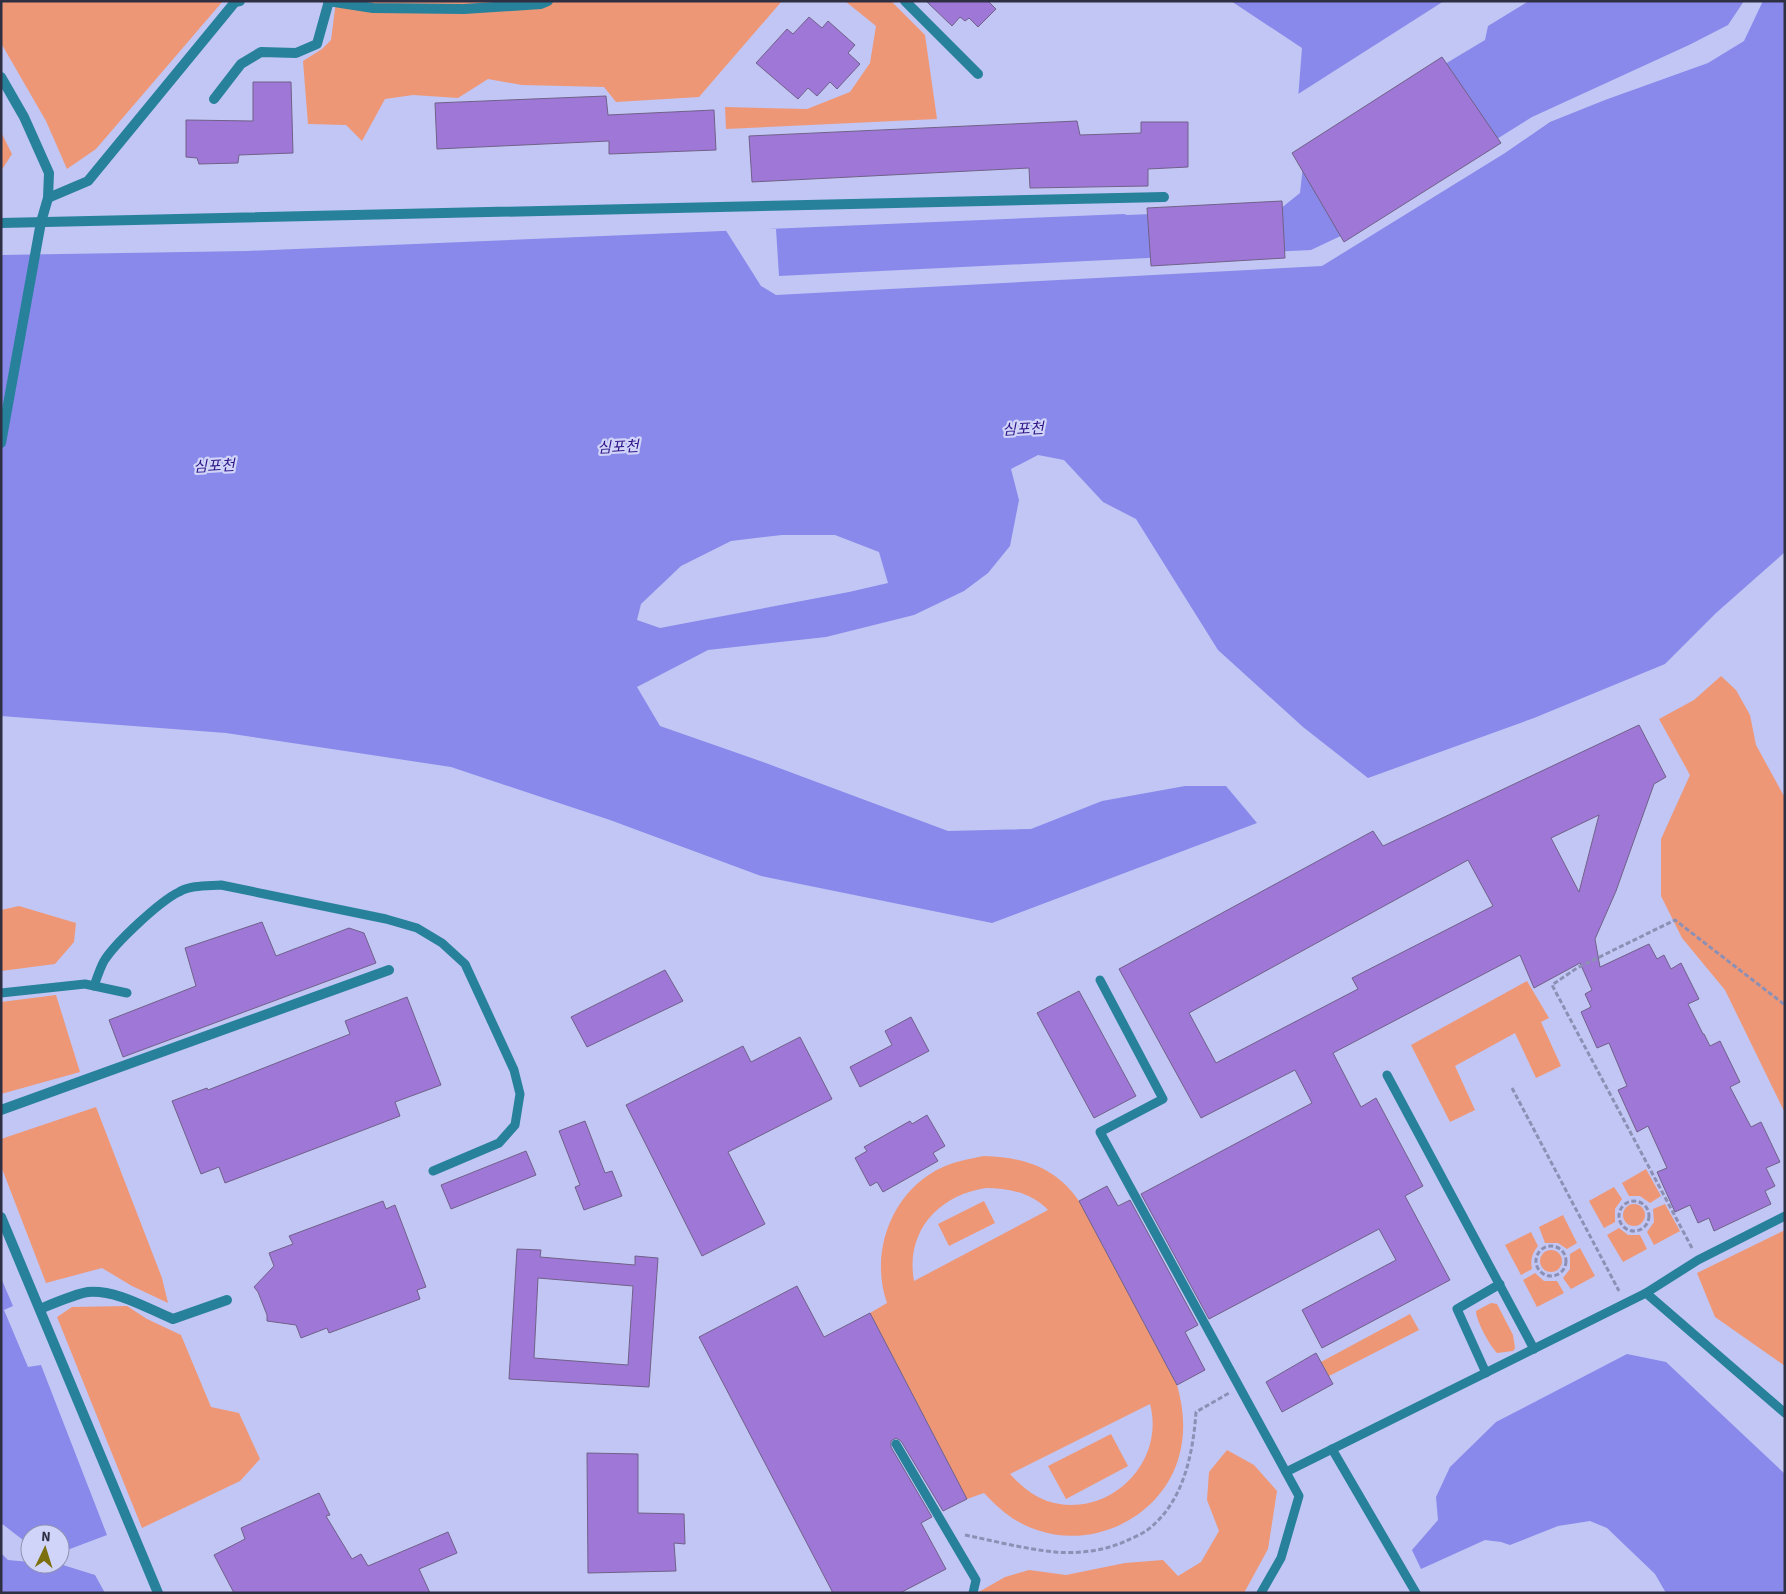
<svg xmlns="http://www.w3.org/2000/svg" width="1786" height="1594" viewBox="0 0 1786 1594" font-family="'Source Sans 3','Noto Sans KR',sans-serif">
  <style>
    .green { fill: #ee9776; fill-rule: evenodd }
    .water { fill: #8889ea; fill-rule: evenodd }
    .pier { fill: #c2c6f4 }
    .building { fill: #9f77d7; stroke: #706189; fill-rule: evenodd }
    .lines { fill: none; stroke-linecap: round; stroke-linejoin: round }
    .path { stroke: #8d90b5; stroke-width: 3; stroke-dasharray: 5 2.5; stroke-linecap: butt }
    .service { stroke: #27819b; stroke-width: 9 }
    .minor { stroke: #27819b; stroke-width: 10 }
    .tertiary { stroke: #27819b; stroke-width: 10 }
    .labels { text-anchor: middle; stroke-width: 4.5; stroke-linejoin: round; paint-order: stroke }
    .water-label { font-size: 15px; font-style: italic; fill: #2e1387; stroke: #d0d4f9 }
  </style>
  <rect width="100%" height="100%" fill="#c2c6f4"/>
  <g class="green">
    <polygon points="1,1 223,1 96,149 67,169 46,121 1,43"/>
    <polygon points="336,1 782,1 699,97 616,102 604,87 522,85 488,79 458,98 413,95 385,99 362,141 346,125 308,124 303,61 322,49 331,40"/>
    <polygon points="845,1 891,1 925,35 937,119 726,129 725,107 807,109 850,92 870,63 876,26"/>
    <polygon points="1,132 12,154 1,171"/>
    <polygon points="1721,676 1736,690 1750,715 1756,745 1785,798 1785,1113 1725,990 1682,938 1661,896 1661,839 1690,775 1659,719 1694,700"/>
    <polygon points="19,906 76,923 74,942 55,964 1,971 1,910"/>
    <polygon points="1527,981 1549,1018 1541,1022 1561,1066 1536,1078 1515,1033 1455,1066 1475,1110 1450,1122 1411,1045"/>
    <polygon points="56,995 80,1072 1,1094 1,1002"/>
    <polygon points="96,1107 162,1278 168,1303 132,1286 102,1268 46,1283 1,1166 1,1139"/>
    <path d="M 984,1156 C 1023,1157 1056,1167 1079,1201 L 1177,1385 C 1184,1409 1186,1435 1178,1460 C 1160,1517 1094,1550 1037,1530 C 1015,1523 999,1509 984,1493 L 967,1499 L 870,1313 L 887,1303 C 869,1252 892,1190 943,1167 C 956,1161 969,1159 984,1156 ZM 986,1188 C 1009,1188 1032,1193 1048,1210 L 914,1281 C 905,1231 939,1195 986,1188 ZM 1150,1404 C 1166,1464 1107,1521 1047,1501 C 1032,1495 1021,1486 1010,1474 Z"/>
    <polygon points="1646,1169 1661,1196 1650,1203 1640,1196 1629,1196 1622,1183"/>
    <polygon points="1614,1187 1622,1199 1615,1209 1615,1222 1604,1228 1589,1201"/>
    <polygon points="984,1201 995,1223 949,1246 938,1224"/>
    <polygon points="1665,1204 1680,1231 1654,1245 1647,1232 1654,1222 1653,1209"/>
    <circle cx="1634" cy="1215" r="11"/>
    <polygon points="1563,1215 1577,1243 1567,1249 1558,1243 1545,1243 1539,1227"/>
    <polygon points="1619,1228 1628,1235 1640,1235 1647,1249 1623,1262 1607,1235"/>
    <polygon points="1785,1230 1785,1366 1715,1317 1697,1273"/>
    <path d="M 1531,1232 L 1538,1246 C 1532,1253 1530,1260 1532,1269 L 1521,1275 L 1505,1245 Z"/>
    <polygon points="1580,1248 1595,1276 1571,1289 1563,1278 1570,1269 1570,1254"/>
    <circle cx="1551" cy="1261" r="11"/>
    <polygon points="1535,1273 1544,1281 1557,1281 1564,1293 1537,1307 1523,1280"/>
    <path d="M 1491,1303 L 1497,1304 L 1513,1335 L 1515,1348 L 1513,1351 L 1497,1353 C 1490,1346 1476,1321 1476,1311 Z"/>
    <polygon points="127,1306 147,1319 181,1335 211,1407 239,1413 260,1459 240,1481 142,1528 57,1317 72,1307"/>
    <polygon points="1410,1314 1419,1330 1329,1376 1321,1362"/>
    <polygon points="1111,1434 1128,1466 1066,1499 1048,1466"/>
    <polygon points="1227,1450 1254,1465 1277,1491 1268,1549 1244,1593 977,1593 1005,1577 1029,1570 1066,1575 1125,1563 1163,1560 1178,1576 1201,1562 1219,1531 1207,1500 1209,1472"/>
  </g>
  <g class="water">
    <path d="M 1231,1 L 1785,1 L 1785,552 L 1716,613 L 1665,664 L 1534,718 L 1368,778 L 1303,727 L 1218,650 L 1136,519 L 1103,502 L 1064,460 L 1038,455 L 1011,469 L 1019,500 L 1010,546 L 988,573 L 964,591 L 914,615 L 826,637 L 708,650 L 637,687 L 660,726 L 763,762 L 948,831 L 1031,829 L 1102,801 L 1185,786 L 1226,786 L 1257,823 L 992,923 L 761,876 L 610,820 L 451,767 L 226,733 L 1,716 L 1,255 L 247,251 L 1124,214 L 1127,215 L 1280,209 L 1300,193 L 1297,112 L 1302,48 ZM 782,535 L 835,535 L 879,552 L 888,583 L 849,592 L 660,628 L 637,620 L 641,604 L 681,566 L 731,541 Z"/>
    <polygon points="1,1278 13,1306 4,1310 28,1367 41,1365 107,1535 62,1552 60,1551 60,1534 30,1534 30,1542 23,1540 1,1523"/>
    <polygon points="1627,1354 1666,1362 1785,1474 1785,1593 1666,1593 1655,1574 1607,1528 1590,1521 1558,1526 1510,1545 1501,1542 1485,1540 1421,1569 1412,1550 1438,1520 1436,1497 1450,1467 1496,1422"/>
    <polygon points="1,1553 8,1560 30,1562 30,1564 63,1565 95,1575 105,1593 1,1593"/>
  </g>
  <g class="pier">
    <polygon points="1444,1 1529,1 1488,26 1485,40 1305,148 1300,193 1297,189 1294,113 1295,96"/>
    <polygon points="1744,1 1762,1 1762,3 1744,41 1708,63 1605,100 1550,122 1505,153 1322,266 776,295 761,286 725,229 776,229 779,276 1311,250 1347,233 1532,117 1689,45 1728,25"/>
  </g>
  <g class="building">
    <polygon points="926,1 988,1 996,9 978,27 969,18 965,21 960,17 952,26"/>
    <polygon points="809,17 822,28 828,21 855,45 848,53 860,64 837,89 830,82 817,96 808,88 798,99 756,63 787,29 793,34"/>
    <polygon points="1442,57 1501,143 1344,242 1292,153"/>
    <polygon points="253,82 291,82 293,153 239,155 238,163 199,164 197,158 186,157 186,120 253,121"/>
    <polygon points="606,96 608,115 714,110 716,150 609,154 609,141 437,149 435,103"/>
    <polygon points="1077,121 1080,135 1141,133 1141,122 1188,122 1188,167 1148,169 1148,186 1030,188 1029,168 752,182 749,136"/>
    <polygon points="1282,201 1285,258 1151,266 1147,208"/>
    <path d="M 1639,725 L 1666,777 L 1654,784 L 1616,891 L 1595,939 L 1600,967 L 1649,944 L 1657,959 L 1664,955 L 1671,969 L 1681,963 L 1699,999 L 1688,1004 L 1703,1034 L 1704,1034 L 1710,1046 L 1720,1041 L 1740,1082 L 1730,1087 L 1751,1127 L 1761,1122 L 1780,1162 L 1766,1168 L 1775,1186 L 1765,1191 L 1771,1204 L 1714,1231 L 1709,1218 L 1698,1223 L 1690,1205 L 1675,1212 L 1657,1172 L 1667,1168 L 1648,1126 L 1637,1132 L 1618,1090 L 1627,1086 L 1609,1043 L 1597,1048 L 1581,1012 L 1591,1007 L 1585,994 L 1592,990 L 1580,963 L 1534,988 L 1520,955 L 1333,1053 L 1361,1107 L 1376,1098 L 1423,1186 L 1405,1196 L 1450,1280 L 1322,1348 L 1302,1310 L 1396,1260 L 1379,1229 L 1209,1319 L 1141,1194 L 1312,1103 L 1295,1070 L 1201,1118 L 1119,969 L 1373,831 L 1383,846 ZM 1599,815 L 1579,892 L 1551,838 ZM 1468,860 L 1493,906 L 1352,978 L 1358,989 L 1216,1063 L 1189,1013 Z"/>
    <polygon points="262,922 276,956 349,928 364,933 376,963 123,1057 109,1020 196,986 185,948"/>
    <polygon points="665,970 683,1001 587,1047 571,1017"/>
    <polygon points="1079,991 1136,1096 1094,1118 1037,1013"/>
    <polygon points="407,997 441,1085 395,1102 400,1116 225,1183 219,1167 201,1174 172,1101 207,1088 208,1090 350,1034 345,1021"/>
    <polygon points="911,1017 929,1051 860,1087 850,1067 892,1045 885,1031"/>
    <polygon points="800,1037 832,1099 728,1152 765,1224 702,1256 626,1105 743,1046 751,1062"/>
    <polygon points="927,1115 945,1146 933,1153 938,1161 883,1192 877,1182 870,1186 855,1158 867,1151 864,1147 910,1121 912,1124"/>
    <polygon points="585,1121 605,1173 612,1171 622,1196 584,1210 575,1187 580,1185 559,1131"/>
    <polygon points="526,1151 536,1175 451,1209 441,1185"/>
    <polygon points="1107,1186 1118,1206 1130,1200 1198,1325 1185,1332 1205,1370 1177,1385 1079,1201"/>
    <polygon points="383,1201 386,1209 395,1205 426,1287 417,1290 420,1299 329,1333 327,1328 301,1338 296,1325 267,1321 267,1315 258,1292 254,1287 274,1266 269,1253 293,1244 289,1236"/>
    <path d="M 517,1249 L 541,1250 L 540,1257 L 635,1265 L 635,1256 L 658,1258 L 649,1387 L 509,1379 ZM 538,1278 L 633,1286 L 628,1365 L 534,1358 Z"/>
    <polygon points="797,1286 824,1337 870,1313 967,1499 943,1511 901,1441 896,1438 891,1441 891,1447 932,1517 921,1523 946,1569 900,1593 833,1593 699,1337"/>
    <polygon points="1316,1353 1333,1384 1282,1412 1266,1382"/>
    <polygon points="587,1453 638,1454 638,1513 684,1514 685,1544 674,1543 676,1571 588,1573"/>
    <polygon points="319,1493 330,1515 326,1516 352,1559 361,1554 368,1566 448,1532 457,1553 419,1569 430,1593 234,1593 214,1555 245,1539 241,1528"/>
  </g>
  <g class="lines">
    <g class="path">
      <polyline points="1512,1088 1619,1291"/>
      <circle cx="1634" cy="1216" r="15"/>
      <circle cx="1551" cy="1261" r="15"/>
      <polyline points="1692,1248 1552,985 1577,968 1675,920 1785,1005"/>
      <path d="M 965,1535 C 994,1541 1025,1549 1055,1552 C 1078,1554 1104,1551 1126,1541 C 1132,1538 1140,1535 1146,1531 C 1183,1504 1193,1455 1196,1412 L 1229,1393"/>
    </g>
    <g class="service">
      <polyline points="1100,980 1163,1099 1100,1132 1299,1496 1281,1558 1261,1593"/>
      <path d="M 94,986 C 97,978 100,968 104,961 C 115,943 160,901 179,892 C 191,885 207,886 221,885 L 386,919 L 417,928 L 442,943 L 465,964 L 514,1070 L 520,1094 L 515,1125 L 499,1143 L 433,1171"/>
      <polyline points="1,993 85,984 127,993"/>
      <polyline points="1387,1075 1534,1349"/>
      <polyline points="1646,1293 1785,1413"/>
      <polyline points="1486,1373 1457,1309 1500,1284"/>
      <polyline points="896,1444 976,1580 973,1593"/>
      <polyline points="1332,1449 1416,1593"/>
      <polyline points="1286,1472 1646,1293 1698,1260 1785,1216"/>
    </g>
    <g class="minor">
      <polyline points="328,1 373,8 464,9 541,4 548,1"/>
      <polyline points="905,1 978,74"/>
      <polyline points="1,77 24,117 49,173 48,198 41,222"/>
      <polyline points="214,99 241,64 261,52 296,53 317,44 329,1"/>
      <polyline points="48,198 88,181 235,2 240,1"/>
      <polyline points="1,1110 389,970"/>
      <path d="M 40,1309 C 52,1304 75,1294 88,1292 C 118,1290 146,1308 173,1319 L 227,1300"/>
    </g>
    <g class="tertiary">
      <polyline points="1,223 1164,197"/>
      <polyline points="1,443 41,222"/>
      <polyline points="1,1217 158,1593"/>
    </g>
  </g>
  <g class="labels">
    <g class="water-label">
      <text transform="translate(1023 429) rotate(-3)" y="5">심포천</text>
      <text transform="translate(618 447) rotate(-3)" y="5">심포천</text>
      <text transform="translate(214 466) rotate(-3)" y="5">심포천</text>
    </g>
  </g>
  <rect width="1786" height="1594" fill="none" stroke="#2e2f42" stroke-width="5"/>
  <g transform="translate(45 1549) rotate(4)"><circle r="24" fill="#d0d4f9" stroke="#8f92b0"/>
  <path d="M0-4L9 19L0 12L-9 19Z" fill="#7b6f0e"/>
  <text y="-8" font-size="14" font-weight="bold" text-anchor="middle" fill="#2e2f42">N</text>
  </g>
</svg>
